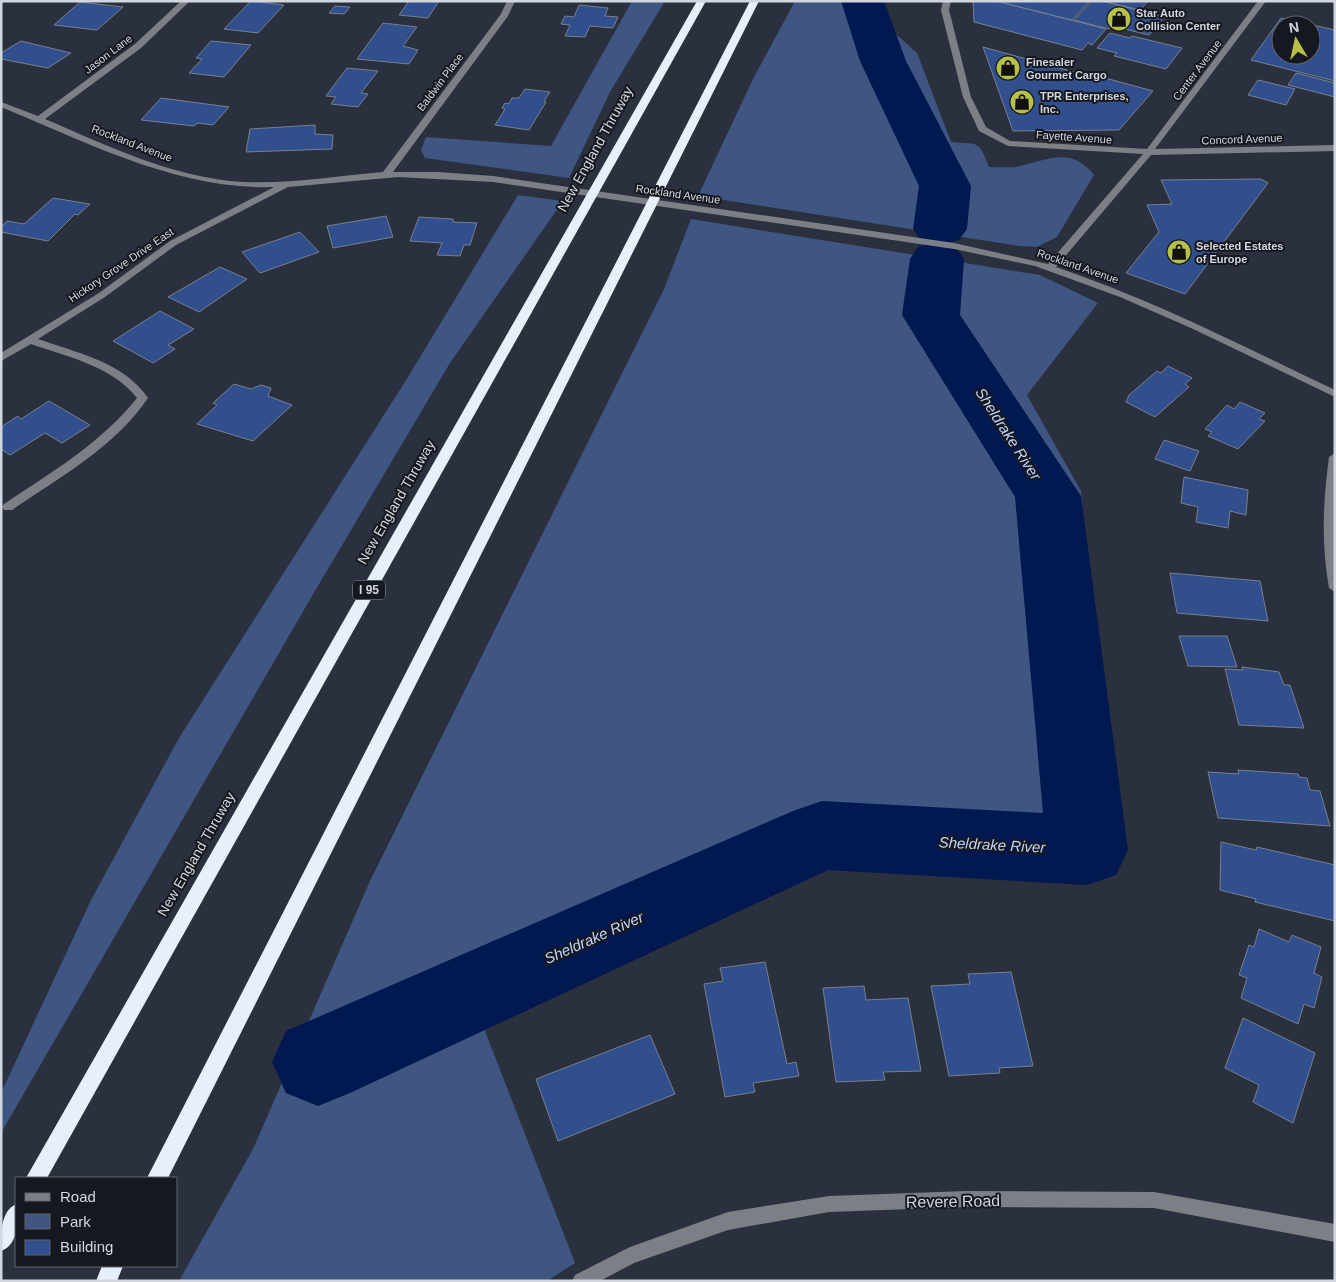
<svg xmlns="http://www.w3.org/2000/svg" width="1336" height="1282" viewBox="0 0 1336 1282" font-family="Helvetica,sans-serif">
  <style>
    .green { fill: #3f5582 }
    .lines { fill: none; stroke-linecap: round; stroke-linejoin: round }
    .river { fill: #021851; fill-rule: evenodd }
    .building { fill: #314f8d; stroke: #78808f; fill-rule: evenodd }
    .minor { fill: #7c8086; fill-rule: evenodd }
    .highway { fill: #e7effc; fill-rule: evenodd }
    .labels { text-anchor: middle; stroke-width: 4; stroke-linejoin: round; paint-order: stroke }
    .far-poi-label { font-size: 11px; font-weight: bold; fill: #d2d7df; stroke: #15181e; text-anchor: start }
    .far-street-label { font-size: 11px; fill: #d2d7df; stroke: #15181e }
    .shield { fill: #15181e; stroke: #999ea5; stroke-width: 1 }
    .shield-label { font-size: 12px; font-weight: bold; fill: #d2d7df }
    .street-label { font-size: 14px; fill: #d2d7df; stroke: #15181e }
    .water-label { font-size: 15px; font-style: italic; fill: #c2d5fa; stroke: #15181e }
    .near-street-label { font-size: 16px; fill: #d2d7df; stroke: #15181e }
  </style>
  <rect width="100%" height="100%" fill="#2a303d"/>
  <g class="green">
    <polygon points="632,1 665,1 610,92 569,178 425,158 421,150 426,137 551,146"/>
    <path d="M 795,1 L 884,1 L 888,27 L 917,53 L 951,142 C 980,145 978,139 989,167 C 999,167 1011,168 1020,166 C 1050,159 1072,147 1094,175 L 1057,237 L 1037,247 L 1019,246 L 698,196 L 754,77 Z"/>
    <polygon points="518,195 563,201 450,363 312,596 1,1133 1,1093 91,900 179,738 408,377"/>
    <polygon points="691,219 1040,275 1098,303 1027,395 1081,491 1112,875 790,867 789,881 473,1000 575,1263 547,1281 179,1281 253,1149 370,881 664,289"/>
  </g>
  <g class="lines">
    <polygon class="river" points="841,1 884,1 906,61 971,186 967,229 959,240 944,244 956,247 964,259 960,315 1081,496 1128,850 1116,875 1087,885 828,870 350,1093 318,1106 286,1093 272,1062 286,1031 793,811 822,801 1043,813 1015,497 902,315 910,259 918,247 933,243 921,240 913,229 919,186 860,61"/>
  </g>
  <g class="building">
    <polygon points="251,1 284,5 258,33 224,29"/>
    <polygon points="409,1 439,1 428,18 399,15"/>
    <polygon points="973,1 996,1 1106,29 1092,45 1088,43 1082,50 974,22"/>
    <polygon points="996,1 1090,1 1072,20"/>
    <polygon points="1092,1 1102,1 1164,17 1149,35 1112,26 1109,29 1074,20"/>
    <polygon points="1103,1 1148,1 1140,10"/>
    <polygon points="80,2 123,7 97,30 54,25"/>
    <polygon points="579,5 608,8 605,16 618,17 613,28 590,26 585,37 565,36 570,25 561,24 565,16 574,17"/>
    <polygon points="335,6 350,7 344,14 329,13"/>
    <path d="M 1281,18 L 1335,30 L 1335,81 L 1251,60 ZM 1281,25 L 1311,25 L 1311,55 L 1281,55 Z"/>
    <polygon points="383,23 417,27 403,46 418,50 409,64 357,59"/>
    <polygon points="1110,33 1130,38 1132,36 1182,48 1166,69 1114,56 1117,53 1097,48"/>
    <polygon points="21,41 71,53 48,68 1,59 1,53"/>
    <polygon points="211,41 251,45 224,77 189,73 202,59 196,58"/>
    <polygon points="983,47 1081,74 1083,72 1153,91 1119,130 1013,131"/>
    <polygon points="347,68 378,71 361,93 368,94 358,107 331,104 336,97 326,96"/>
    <polygon points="1296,73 1335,83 1335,97 1288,85"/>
    <polygon points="1258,80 1295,89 1286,105 1248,95"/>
    <polygon points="525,89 550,92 544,101 546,102 529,130 495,125 505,109 502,108 505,103 509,104 512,98 519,98"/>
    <polygon points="161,98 229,107 213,125 198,123 194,126 141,120"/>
    <polygon points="315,125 315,134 333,135 332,149 246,152 250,129"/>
    <polygon points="1261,179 1268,183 1185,294 1126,273 1159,232 1147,205 1172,204 1161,180"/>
    <polygon points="53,198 90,204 78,215 75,214 48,241 1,232 1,227 7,221 24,224"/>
    <polygon points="386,216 393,237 333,248 327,226"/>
    <polygon points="419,217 453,219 453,222 477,223 470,245 464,245 460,256 437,255 442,243 410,241"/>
    <polygon points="300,232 319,252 260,273 242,252"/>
    <polygon points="220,267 247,279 199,312 168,297"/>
    <polygon points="160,311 194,329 168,345 175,349 153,363 113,341"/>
    <polygon points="1168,366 1192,378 1185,384 1189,387 1155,417 1126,402 1129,395 1157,371 1161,373"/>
    <polygon points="234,384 251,389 261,385 271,388 268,396 292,405 253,441 197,424 217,405 213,403"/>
    <polygon points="49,401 90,425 62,443 45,433 10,455 1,449 1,427 18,416 21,419"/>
    <polygon points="1240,402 1265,413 1259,419 1265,421 1238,449 1208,436 1212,432 1205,429 1227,405 1234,409"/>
    <polygon points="1164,440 1199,451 1190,471 1155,459"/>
    <polygon points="1184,477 1248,490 1246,515 1230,511 1228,528 1196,522 1198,507 1181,503"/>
    <polygon points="1170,573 1260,581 1268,621 1177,613"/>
    <polygon points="1179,636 1227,636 1237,667 1188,666"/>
    <polygon points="1242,667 1279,672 1284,685 1290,685 1304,728 1239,725 1225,669 1243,670"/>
    <polygon points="1238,770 1298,774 1299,777 1307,778 1310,790 1320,791 1330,826 1218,818 1208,772 1239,774"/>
    <polygon points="1221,842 1256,850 1257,847 1335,865 1335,921 1255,902 1256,899 1220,890"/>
    <polygon points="1259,929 1289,942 1292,935 1321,947 1314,973 1322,977 1314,1008 1304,1004 1298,1024 1241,998 1247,978 1239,975 1249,945 1254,947"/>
    <polygon points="765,962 787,1064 796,1062 799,1076 753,1083 755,1092 725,1097 704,984 723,981 720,968"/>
    <polygon points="1011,972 1033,1066 999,1068 1000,1073 949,1076 931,986 970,984 968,974"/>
    <polygon points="864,986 866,1000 908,998 921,1071 883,1072 885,1080 836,1082 823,988"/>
    <polygon points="1243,1018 1315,1053 1293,1123 1253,1102 1259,1085 1225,1068"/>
    <polygon points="650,1035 675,1094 558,1141 536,1079"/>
  </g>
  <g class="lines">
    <g class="minor">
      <path d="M 181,1 L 190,1 L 141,48 L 45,119 C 108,146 174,178 243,182 C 290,184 337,176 383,172 L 501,14 L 507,1 L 515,1 L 508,16 L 393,172 L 438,172 L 493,176 L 954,243 L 1048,264 L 1143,154 L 1008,146 L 979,131 L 963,97 L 941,10 L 943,1 L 951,1 L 949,10 L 971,97 L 986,127 L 1010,141 L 1147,149 L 1258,1 L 1266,1 L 1155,149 L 1335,145 L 1335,151 L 1151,155 L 1056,267 C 1153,300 1243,346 1335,390 L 1335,397 L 1191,328 L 1120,297 L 1035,266 L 954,249 L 493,182 L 398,177 L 288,187 L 176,245 L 105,297 L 38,339 C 77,353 124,362 148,398 C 115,447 60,477 12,510 L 4,510 L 2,507 L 4,504 C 52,472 101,443 137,398 C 112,366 68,357 31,344 L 1,361 L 1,353 L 99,293 L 170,241 L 274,187 C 177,190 89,143 1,107 L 1,102 L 38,116 L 135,44 Z"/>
      <path d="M 1335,453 L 1335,592 L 1329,588 C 1321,543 1323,502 1329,457 Z"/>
      <polygon points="966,1191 1154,1192 1335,1224 1335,1242 1154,1208 966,1207 829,1212 728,1230 634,1263 600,1281 572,1281 575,1275 630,1247 728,1212 829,1196"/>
    </g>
    <g class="highway">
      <polygon points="697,1 706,1 47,1178 26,1178"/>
      <polygon points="750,1 759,1 168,1178 147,1178"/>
      <path d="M 16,1204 C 17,1220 20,1244 1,1251 C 1,1234 0,1212 16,1204 Z"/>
      <polygon points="102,1266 123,1266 117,1281 96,1281"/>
    </g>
  </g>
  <defs>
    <symbol id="shop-disc" viewBox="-11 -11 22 22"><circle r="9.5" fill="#b8c147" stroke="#15181e"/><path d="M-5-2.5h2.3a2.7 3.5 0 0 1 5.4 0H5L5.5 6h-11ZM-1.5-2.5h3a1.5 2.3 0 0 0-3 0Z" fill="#111"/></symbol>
  </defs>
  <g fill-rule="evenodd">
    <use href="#shop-disc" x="1105" y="5" width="28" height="28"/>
    <use href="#shop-disc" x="994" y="54" width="28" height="28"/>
    <use href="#shop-disc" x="1008" y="88" width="28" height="28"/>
    <use href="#shop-disc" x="1165" y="238" width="28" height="28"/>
  </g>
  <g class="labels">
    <g class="far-poi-label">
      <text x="1136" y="17">Star Auto<tspan x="1136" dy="13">Collision Center</tspan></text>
      <text x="1026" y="66">Finesaler<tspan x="1026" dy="13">Gourmet Cargo</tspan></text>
      <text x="1040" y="100">TPR Enterprises,<tspan x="1040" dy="13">Inc.</tspan></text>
      <text x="1196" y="250">Selected Estates<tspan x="1196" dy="13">of Europe</tspan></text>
    </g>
    <g class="far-street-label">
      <text transform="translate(108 54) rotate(-37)" y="4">Jason Lane</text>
      <text transform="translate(1197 70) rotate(-53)" y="4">Center Avenue</text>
      <text transform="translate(440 82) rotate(-53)" y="4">Baldwin Place</text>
      <text transform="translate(1074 137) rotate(4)" y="4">Fayette Avenue</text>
      <text transform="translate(1242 139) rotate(-2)" y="4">Concord Avenue</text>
      <text transform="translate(132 143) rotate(21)" y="4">Rockland Avenue</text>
      <text transform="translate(678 194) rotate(8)" y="4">Rockland Avenue</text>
      <text transform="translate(121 265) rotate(-34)" y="4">Hickory Grove Drive East</text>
      <text transform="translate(1078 266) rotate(19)" y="4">Rockland Avenue</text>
    </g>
    <rect class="shield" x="353" y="580.5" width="32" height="19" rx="4"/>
    <g class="shield-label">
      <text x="369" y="594">I 95</text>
    </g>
    <g class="street-label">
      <text transform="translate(595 149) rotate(-61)" y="5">New England Thruway</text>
      <text transform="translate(396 502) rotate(-60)" y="5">New England Thruway</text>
      <text transform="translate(196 854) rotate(-60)" y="5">New England Thruway</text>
    </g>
    <g class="water-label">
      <text transform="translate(1008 434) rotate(57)" y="5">Sheldrake River</text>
      <text transform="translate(992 845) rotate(3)" y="5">Sheldrake River</text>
      <text transform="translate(594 938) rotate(-24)" y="5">Sheldrake River</text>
    </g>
    <g class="near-street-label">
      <text transform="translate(953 1201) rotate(-1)" y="6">Revere Road</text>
    </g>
  </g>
  <rect width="1336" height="1282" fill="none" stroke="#d2d7df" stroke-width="5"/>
  <rect x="15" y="1177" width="162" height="90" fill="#15181e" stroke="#61646b"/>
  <rect x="25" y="1193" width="25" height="8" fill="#7c8086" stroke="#61646b"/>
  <text x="60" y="1202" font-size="15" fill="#d2d7df">Road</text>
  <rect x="25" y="1214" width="25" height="15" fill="#3f5582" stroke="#61646b"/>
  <text x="60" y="1227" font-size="15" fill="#d2d7df">Park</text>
  <rect x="25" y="1240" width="25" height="15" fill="#314f8d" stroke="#61646b"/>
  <text x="60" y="1252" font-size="15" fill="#d2d7df">Building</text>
  <g transform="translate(1296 40) rotate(351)"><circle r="24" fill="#15181e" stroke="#61646b"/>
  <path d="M0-4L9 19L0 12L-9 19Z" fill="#b8c147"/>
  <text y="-8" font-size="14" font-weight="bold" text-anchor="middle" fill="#d2d7df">N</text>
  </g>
</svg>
